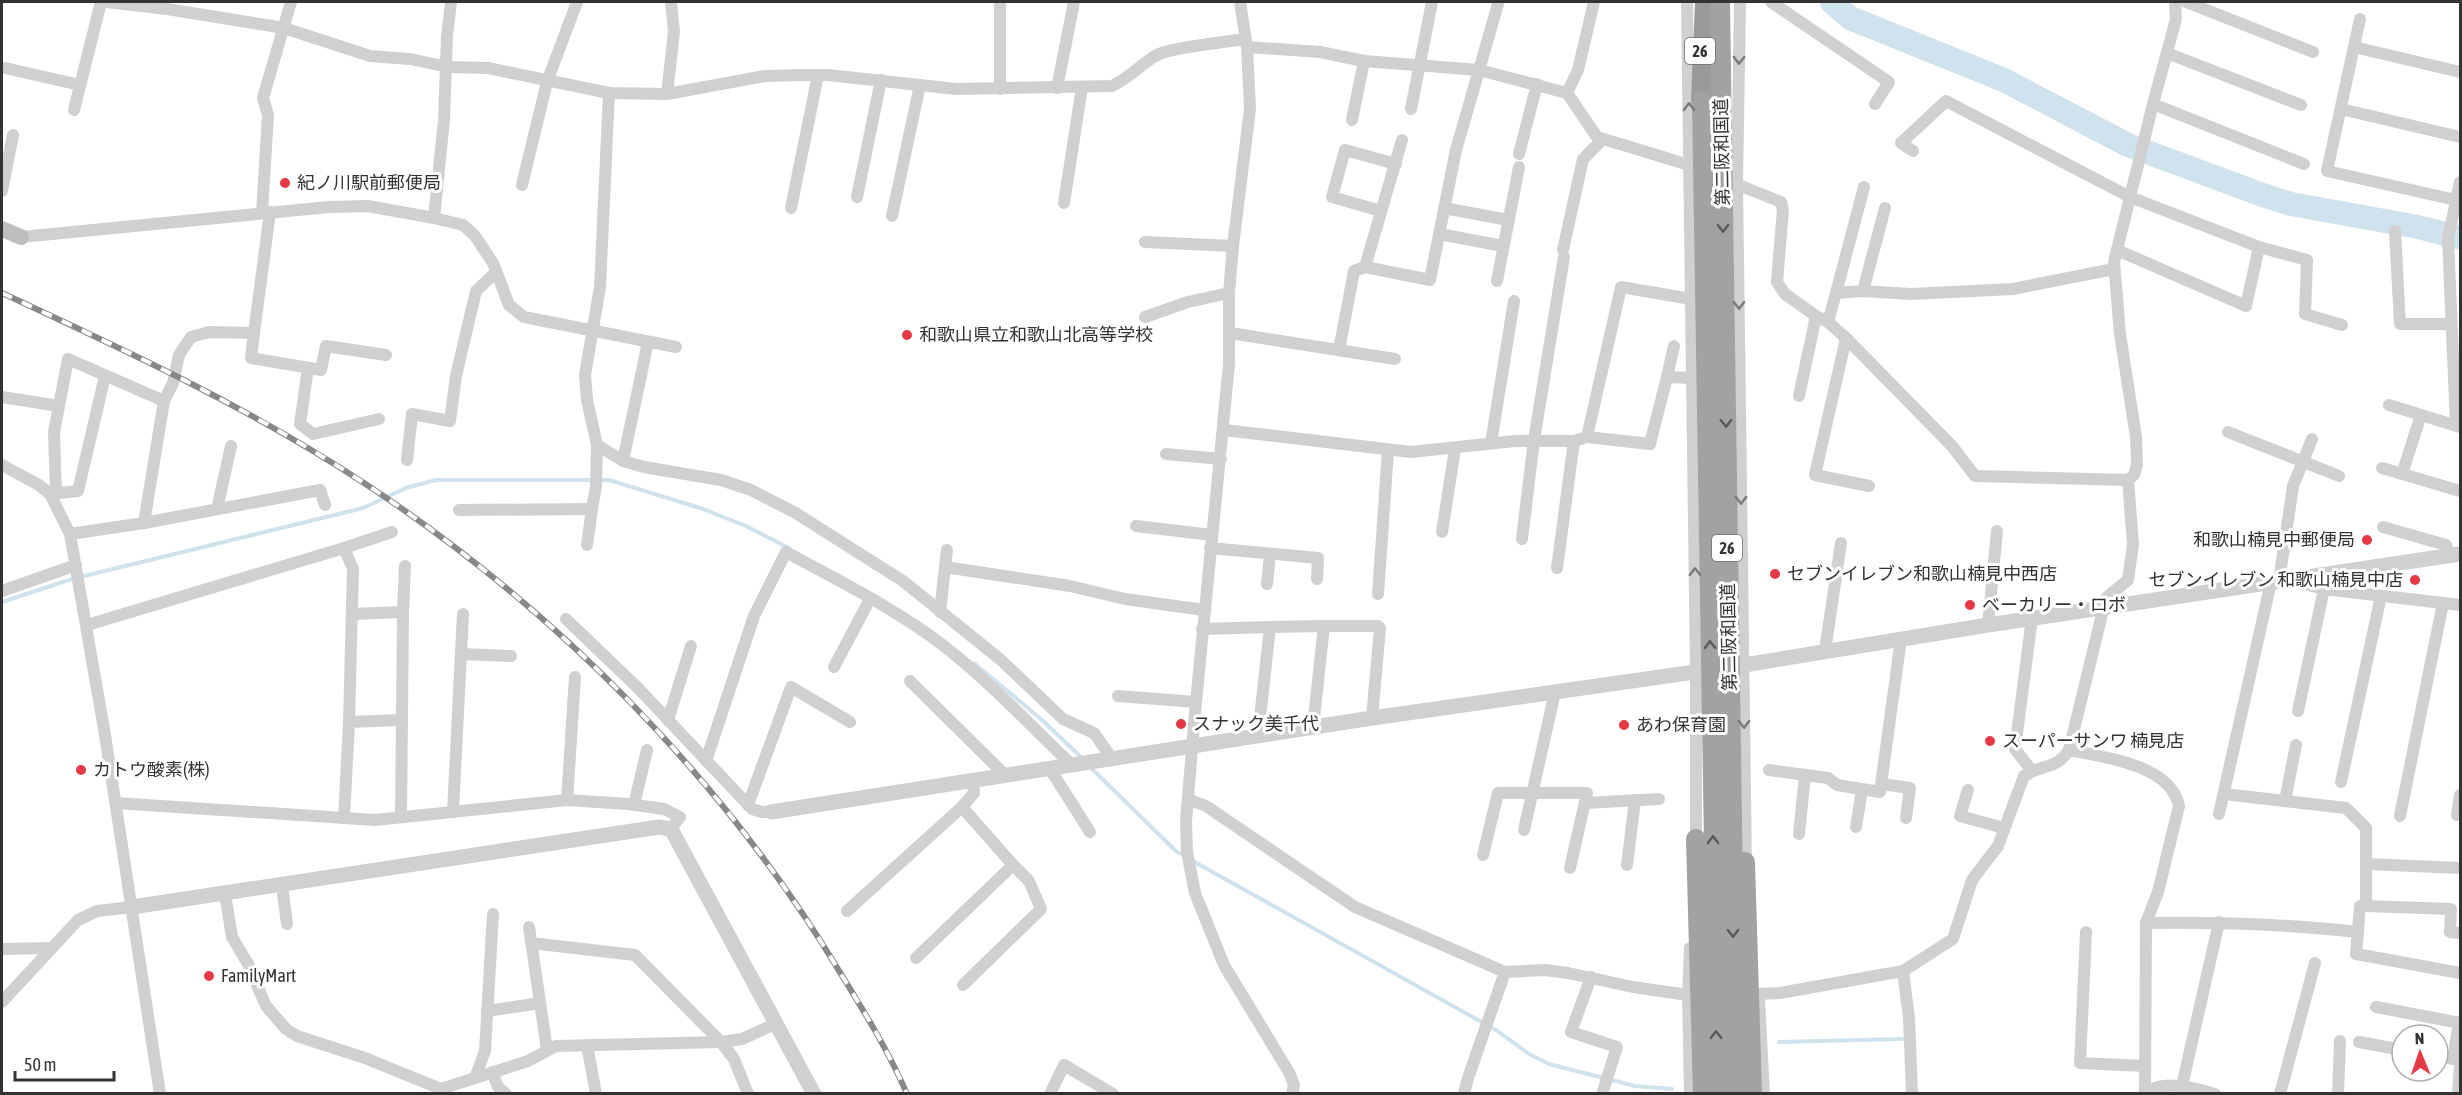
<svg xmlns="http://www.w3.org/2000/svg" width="2462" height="1095" viewBox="0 0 2462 1095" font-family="'Asap Condensed','Noto Sans JP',sans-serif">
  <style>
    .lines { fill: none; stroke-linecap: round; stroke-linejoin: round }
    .stream { stroke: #cfe2ee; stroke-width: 4 }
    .river { stroke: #cfe2ee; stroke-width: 24 }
    .minor { stroke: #d0d0d0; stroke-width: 12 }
    .tertiary { stroke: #d0d0d0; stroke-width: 15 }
    .secondary { stroke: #bdbdbd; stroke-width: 16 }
    .trunk { stroke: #a2a2a2; stroke-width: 20 }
    .motorway { stroke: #9a9a9a; stroke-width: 22 }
    .rail-casing { stroke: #888; stroke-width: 6 }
    .rail { stroke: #fff; stroke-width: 4; stroke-dasharray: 11; stroke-linecap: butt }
    .trunk-bridge { stroke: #a2a2a2; stroke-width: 20 }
    .oneway { stroke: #7a7a7a }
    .oneway2 { stroke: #5a5a5a }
    .poi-dot { fill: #e63946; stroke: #fff; stroke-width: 2 }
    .labels { text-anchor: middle; stroke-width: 6; stroke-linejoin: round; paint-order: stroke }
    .shield { fill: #fff; stroke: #707070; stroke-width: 1.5 }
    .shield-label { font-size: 16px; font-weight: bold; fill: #333 }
    .street-label { font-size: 18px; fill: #333; stroke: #fff }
    .poi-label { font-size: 18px; fill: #333; stroke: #fff; text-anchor: start }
  </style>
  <rect width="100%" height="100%" fill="#fff"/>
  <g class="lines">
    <g class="stream">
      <polyline points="2,602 72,579 363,508 406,488 436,480 609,480 700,508 746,526 789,548"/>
      <polyline points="974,663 1042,720 1083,759"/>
      <polyline points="1090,767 1177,852 1185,856"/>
      <polyline points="1191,860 1496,1030 1529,1054 1549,1064 1635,1086 1672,1089"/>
      <polyline points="1779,1042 1902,1039"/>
      <polyline points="2159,1094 2190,1093"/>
    </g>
    <polyline class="river" points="1832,2 1850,18 2004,80 2128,145 2260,194 2291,204 2418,227 2460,238"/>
    <g class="minor">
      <path d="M 107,2 L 167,9 L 284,28 L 370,56 L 410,59 L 448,67 L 488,68 L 609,93 L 667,94 L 765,76 L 801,75 L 828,75 L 956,89 L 1112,86 C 1132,77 1142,62 1159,54 C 1178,46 1222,43 1244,39"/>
      <polyline points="1240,2 1247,47 1250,109 1233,246 1229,293 1229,364 1196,702 1186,821 1187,852 1195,893 1224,965 1290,1074 1294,1085 1292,1094"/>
      <polyline points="1687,2 1696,672 1696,843"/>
      <polyline points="1740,2 1737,183 1746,868"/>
      <polyline points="1771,2 1889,82 1875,104"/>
      <polyline points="2186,2 2313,52"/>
      <polyline points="2360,19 2327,171 2460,201"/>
      <polyline points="1247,47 1320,52 1364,61 1479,70 1567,93 1597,137 1689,165 1781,202 1783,210 1777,282 1785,294 1816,316 1828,322 1846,338 1952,446 1975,476 2128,480 2134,475 2137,465 2136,437 2120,334 2114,262 2153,104 2176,19 2175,2"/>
      <polyline points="2354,47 2460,72"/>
      <polyline points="2167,53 2301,105"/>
      <polyline points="5,68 80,85"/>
      <polyline points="1057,88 1074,2"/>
      <polyline points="1000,89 1000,2"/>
      <polyline points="1567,93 1578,70 1594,2"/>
      <polyline points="667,94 674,31 671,2"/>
      <polyline points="2153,104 2304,164"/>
      <polyline points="1411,109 1432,2"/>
      <polyline points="2341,109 2460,137"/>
      <polyline points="74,110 101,2"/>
      <polyline points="1352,120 1364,61"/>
      <polyline points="1913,151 1901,143 1946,101 2130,197 2259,247 2307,260 2305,314 2342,325"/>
      <polyline points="1519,154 1537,84"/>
      <polyline points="522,185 547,82 577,2"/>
      <polyline points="2,191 13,135"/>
      <polyline points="857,197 881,80"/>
      <polyline points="1064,203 1082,87"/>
      <polyline points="791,208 818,75"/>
      <polyline points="1444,208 1508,220"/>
      <polyline points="1381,211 1332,197 1345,150 1396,164"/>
      <polyline points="270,212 254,333 209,332 191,337 179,355 173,383 164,401 144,523 320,490 325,505"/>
      <polyline points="262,213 268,115 263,98 291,2"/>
      <polyline points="892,216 920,85"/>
      <polyline points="434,218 444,120 447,36 451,2"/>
      <polyline points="2395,231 2400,324 2451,324"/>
      <polyline points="1439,234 1503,246"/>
      <polyline points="21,237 329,207 368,206 434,218 463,225 475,236 493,263 509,305 524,317 676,347"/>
      <polyline points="1145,242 1233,246"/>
      <polyline points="1563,250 1583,159 1603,139"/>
      <polyline points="2117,250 2246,306 2259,247"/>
      <polyline points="1365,267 1430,280 1456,150 1498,4"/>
      <polyline points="1497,281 1519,167"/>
      <polyline points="1863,291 1885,208"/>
      <polyline points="1836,293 1864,187"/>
      <polyline points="1145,317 1188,302 1229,293"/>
      <polyline points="1828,322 1836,293 1863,291 1911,294 2013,289 2114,269"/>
      <polyline points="254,333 251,358 321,370 326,346 386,355"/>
      <polyline points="1230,333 1395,359"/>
      <polyline points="1846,338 1815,475 1869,486"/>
      <polyline points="1339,350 1354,271 1365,267 1402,140"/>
      <polyline points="308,368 300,424 313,434 379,419"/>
      <polyline points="1667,377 1674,346"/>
      <polyline points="1799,396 1816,316"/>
      <polyline points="2,397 59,406"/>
      <polyline points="2389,405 2460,427"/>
      <polyline points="2456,425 2448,239 2460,182"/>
      <polyline points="1224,430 1411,452 1515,441 1574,441 1587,437 1650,444 1667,377 1693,378"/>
      <polyline points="2228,432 2339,476"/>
      <polyline points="1587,437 1621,287 1691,299"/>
      <polyline points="1491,443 1514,301"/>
      <polyline points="597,445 623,461 644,467 721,480 751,490 794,512 903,581 1001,660 1063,719 1094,733 1113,760"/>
      <polyline points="1166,454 1221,459"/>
      <polyline points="407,460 412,414 450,421 456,376 476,291 496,272"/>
      <polyline points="623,461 648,342"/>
      <polyline points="2,465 39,485 50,494 70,534 105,735 160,1094"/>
      <polyline points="2382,468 2460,491"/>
      <polyline points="2402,474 2421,415"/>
      <polyline points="50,494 78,491 105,376"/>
      <polyline points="56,494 54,432 68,359 164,401"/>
      <polyline points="217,509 231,446"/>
      <polyline points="592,509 596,486 597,445 587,400 585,375 600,287 609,93"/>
      <polyline points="459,510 592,509 587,545"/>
      <polyline points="1136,526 1212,535"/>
      <polyline points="2383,527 2446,545 2450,555"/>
      <polyline points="1442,532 1455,449"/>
      <polyline points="70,534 144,523"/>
      <polyline points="1522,539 1534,440 1564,257"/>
      <polyline points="1210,548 1318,558 1317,579"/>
      <polyline points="945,567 947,550"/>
      <polyline points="1557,568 1574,441"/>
      <polyline points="2279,581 2293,486 2312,439"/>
      <polyline points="2293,581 2324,589 2460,605"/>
      <polyline points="1267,584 1270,554"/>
      <polyline points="2,591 76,565"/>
      <polyline points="1378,594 1388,451"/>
      <polyline points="940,612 945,567 1070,586 1125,599 1204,610"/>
      <polyline points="352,614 403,612 405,566"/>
      <polyline points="463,614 461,654 511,656"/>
      <polyline points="2032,618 2015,749 2032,771"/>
      <polyline points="566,619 638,688 752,809 762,812 771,812"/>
      <polyline points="87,625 344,548"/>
      <polyline points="1988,625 1997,531"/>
      <polyline points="1324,626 1378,626 1380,628 1372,718"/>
      <polyline points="1270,627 1324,626 1313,727"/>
      <polyline points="1202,629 1270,627 1258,736"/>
      <polyline points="1825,651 1841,543"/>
      <polyline points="834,667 870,599"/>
      <polyline points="910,681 1006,776"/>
      <polyline points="1118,696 1196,702"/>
      <polyline points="2298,711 2324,589"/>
      <polyline points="668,720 691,646"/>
      <polyline points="349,722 353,569 344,548 392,532"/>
      <path d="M 2069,750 C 2104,757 2171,765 2179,806 L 2158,892 L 2146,923 L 2145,1094"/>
      <path d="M 706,761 L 754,616 L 786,552 C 839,581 896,609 944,646 C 990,682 1031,726 1073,766"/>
      <polyline points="1050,769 1090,832"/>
      <polyline points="1769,770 1828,778 1837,785 1880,792 1901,639"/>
      <polyline points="2341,782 2381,596"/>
      <polyline points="1882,784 1910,788 1906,818"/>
      <polyline points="1968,790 1960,816 2004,828"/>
      <polyline points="2224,794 2346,808 2366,828 2366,906 2360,906 2356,954 2460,973"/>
      <polyline points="1188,799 1206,806 1355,907 1505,972 1545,970 1568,973 1633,987 1688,995"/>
      <polyline points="567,800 575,677"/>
      <polyline points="2285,801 2296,745"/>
      <polyline points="116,803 375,820 567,800 628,804 664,809 680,817 671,829"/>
      <polyline points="1585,803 1659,799"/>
      <polyline points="634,805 647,750"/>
      <polyline points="748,805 791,687 850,722"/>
      <polyline points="453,812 461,654"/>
      <polyline points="2219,814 2271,582"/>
      <polyline points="2457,815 2460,795"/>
      <polyline points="2400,816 2443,603"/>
      <polyline points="401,817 403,612"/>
      <polyline points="344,818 349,722 401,720"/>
      <polyline points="1856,827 1862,790"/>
      <polyline points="1524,830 1555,692"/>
      <polyline points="1799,834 1805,775"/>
      <polyline points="1483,855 1498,793 1587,793 1570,868"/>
      <polyline points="2366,864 2460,868"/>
      <polyline points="1627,865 1635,800"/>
      <polyline points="282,886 287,924"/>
      <polyline points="225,894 232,937 248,964 266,1006 286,1029 297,1036 365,1058 441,1089 528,1061 556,1046 721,1042 742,1039 775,1024"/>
      <polyline points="2366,906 2451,909 2450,932 2460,933"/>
      <polyline points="847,911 962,807 974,793 973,781"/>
      <path d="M 2146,923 C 2217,922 2287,924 2358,932"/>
      <polyline points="529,927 547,1050"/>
      <polyline points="2086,932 2080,1063 2145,1066"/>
      <polyline points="531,943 635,955 721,1042 734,1059 748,1094"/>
      <polyline points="2,949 52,948"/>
      <polyline points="916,958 1013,865 962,807"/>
      <polyline points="1903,971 1909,1018 1912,1094"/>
      <polyline points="1591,977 1571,1032 1617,1047 1602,1094"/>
      <polyline points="963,985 1041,909 1029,881 1013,865"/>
      <path d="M 1758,994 L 1780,993 L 1903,971 L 1953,939 L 1972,880 L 1998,846 L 2024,776 C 2042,764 2056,770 2069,750 L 2106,598 L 2128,580 L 2133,544 L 2128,480"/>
      <polyline points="1759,999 1764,1094"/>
      <polyline points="2,1002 78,920 97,911 132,907"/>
      <polyline points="2376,1007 2460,1023"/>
      <polyline points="487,1011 540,1003"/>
      <polyline points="2359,1042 2402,1050"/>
      <polyline points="587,1045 596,1094"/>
      <polyline points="2438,1056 2460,1060"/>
      <polyline points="2453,1059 2459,1022"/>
      <polyline points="492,1072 498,1087 506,1094"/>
      <polyline points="475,1078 485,1051 493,914"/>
      <polyline points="2182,1086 2219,922"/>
      <polyline points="1050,1094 1064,1065 1113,1094"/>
      <polyline points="1464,1094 1468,1078 1505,972"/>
      <polyline points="1690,1094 1688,995 1690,948"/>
      <path d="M 2147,1094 C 2159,1078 2199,1089 2215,1094"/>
      <polyline points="2280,1094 2315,963"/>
      <polyline points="2338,1094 2340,1041"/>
      <polyline points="2458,1094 2460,1064"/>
    </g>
    <g class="tertiary">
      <polyline points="771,812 1372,718 1744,665 1988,625 2460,554"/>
      <polyline points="132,907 659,827 671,829 814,1094"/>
    </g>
    <polyline class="secondary" points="2,229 21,237"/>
    <g class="trunk">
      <polyline points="1696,839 1703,1094"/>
      <polyline points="1745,862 1752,1094"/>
    </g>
    <polyline class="motorway" points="1702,101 1706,2"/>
    <defs>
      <path id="rail" d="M 2,293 C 125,350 250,408 364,483 C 556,609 723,778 841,974 C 865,1013 889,1052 907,1094"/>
    </defs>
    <use href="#rail" class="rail-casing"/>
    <use href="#rail" class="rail"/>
    <g class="trunk-bridge">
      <polyline points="1720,2 1736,1094"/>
      <polyline points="1702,101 1718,1094"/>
    </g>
  </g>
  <defs><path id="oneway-chevron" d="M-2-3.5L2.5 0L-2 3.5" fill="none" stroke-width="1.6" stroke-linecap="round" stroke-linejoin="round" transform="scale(1.5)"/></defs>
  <g class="oneway">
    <use href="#oneway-chevron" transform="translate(1739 60) rotate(91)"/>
    <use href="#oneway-chevron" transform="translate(1689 107) rotate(-90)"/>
    <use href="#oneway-chevron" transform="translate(1739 305) rotate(89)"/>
    <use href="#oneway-chevron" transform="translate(1741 500) rotate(89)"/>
    <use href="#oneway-chevron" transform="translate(1695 572) rotate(-91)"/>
    <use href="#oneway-chevron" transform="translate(1744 724) rotate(89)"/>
  </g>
  <g class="oneway2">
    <use href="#oneway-chevron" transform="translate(1723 228) rotate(89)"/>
    <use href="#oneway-chevron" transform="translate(1726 423) rotate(89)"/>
    <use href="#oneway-chevron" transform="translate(1710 645) rotate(-91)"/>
    <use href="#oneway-chevron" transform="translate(1713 840) rotate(-91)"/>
    <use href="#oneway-chevron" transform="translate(1733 933) rotate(89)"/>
    <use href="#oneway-chevron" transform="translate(1716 1035) rotate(-91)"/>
  </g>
  <g class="poi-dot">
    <circle cx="285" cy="183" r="6"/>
    <circle cx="907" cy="335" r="6"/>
    <circle cx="2367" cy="540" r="6"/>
    <circle cx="1775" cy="574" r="6"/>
    <circle cx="2415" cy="580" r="6"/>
    <circle cx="1970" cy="605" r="6"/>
    <circle cx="1181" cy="724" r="6"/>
    <circle cx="1624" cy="725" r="6"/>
    <circle cx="1990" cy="741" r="6"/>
    <circle cx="81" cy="770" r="6"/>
    <circle cx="209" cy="976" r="6"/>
  </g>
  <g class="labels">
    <g class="shield">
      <rect x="1685" y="38" width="30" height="26" rx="4.5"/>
      <rect x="1712" y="535" width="30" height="26" rx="4.5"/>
    </g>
    <g class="shield-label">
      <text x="1700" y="57">26</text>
      <text x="1727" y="554">26</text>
    </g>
    <g class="street-label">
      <text transform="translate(1722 152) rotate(-91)" y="6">第二阪和国道</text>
      <text transform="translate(1729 637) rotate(-91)" y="6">第二阪和国道</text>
    </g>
    <g class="poi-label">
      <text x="297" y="189">紀ノ川駅前郵便局</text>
      <text x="919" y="341">和歌山県立和歌山北高等学校</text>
      <text x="2355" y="546" text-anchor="end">和歌山楠見中郵便局</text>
      <text x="1787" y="580">セブンイレブン和歌山楠見中西店</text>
      <text x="2403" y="586" text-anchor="end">セブンイレブン 和歌山楠見中店</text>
      <text x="1982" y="611">ベーカリー・ロボ</text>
      <text x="1193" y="730">スナック美千代</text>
      <text x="1636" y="731">あわ保育園</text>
      <text x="2002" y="747">スーパーサンワ 楠見店</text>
      <text x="93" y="776">カトウ酸素(株)</text>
      <text x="221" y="982">FamilyMart</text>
    </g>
  </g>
  <rect width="2462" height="1095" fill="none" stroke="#333333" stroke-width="6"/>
  <g transform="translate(2420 1053) rotate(358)"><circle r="28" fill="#ffffff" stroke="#adadad" stroke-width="1.5"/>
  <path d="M0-4.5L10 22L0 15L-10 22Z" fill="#e63946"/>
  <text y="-9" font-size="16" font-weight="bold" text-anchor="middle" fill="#333333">N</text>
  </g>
  <path d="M15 1071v9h99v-9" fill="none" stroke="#333333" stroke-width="3"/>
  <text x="24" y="1071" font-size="18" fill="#333333" stroke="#ffffff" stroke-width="4.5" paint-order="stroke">50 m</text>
</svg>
